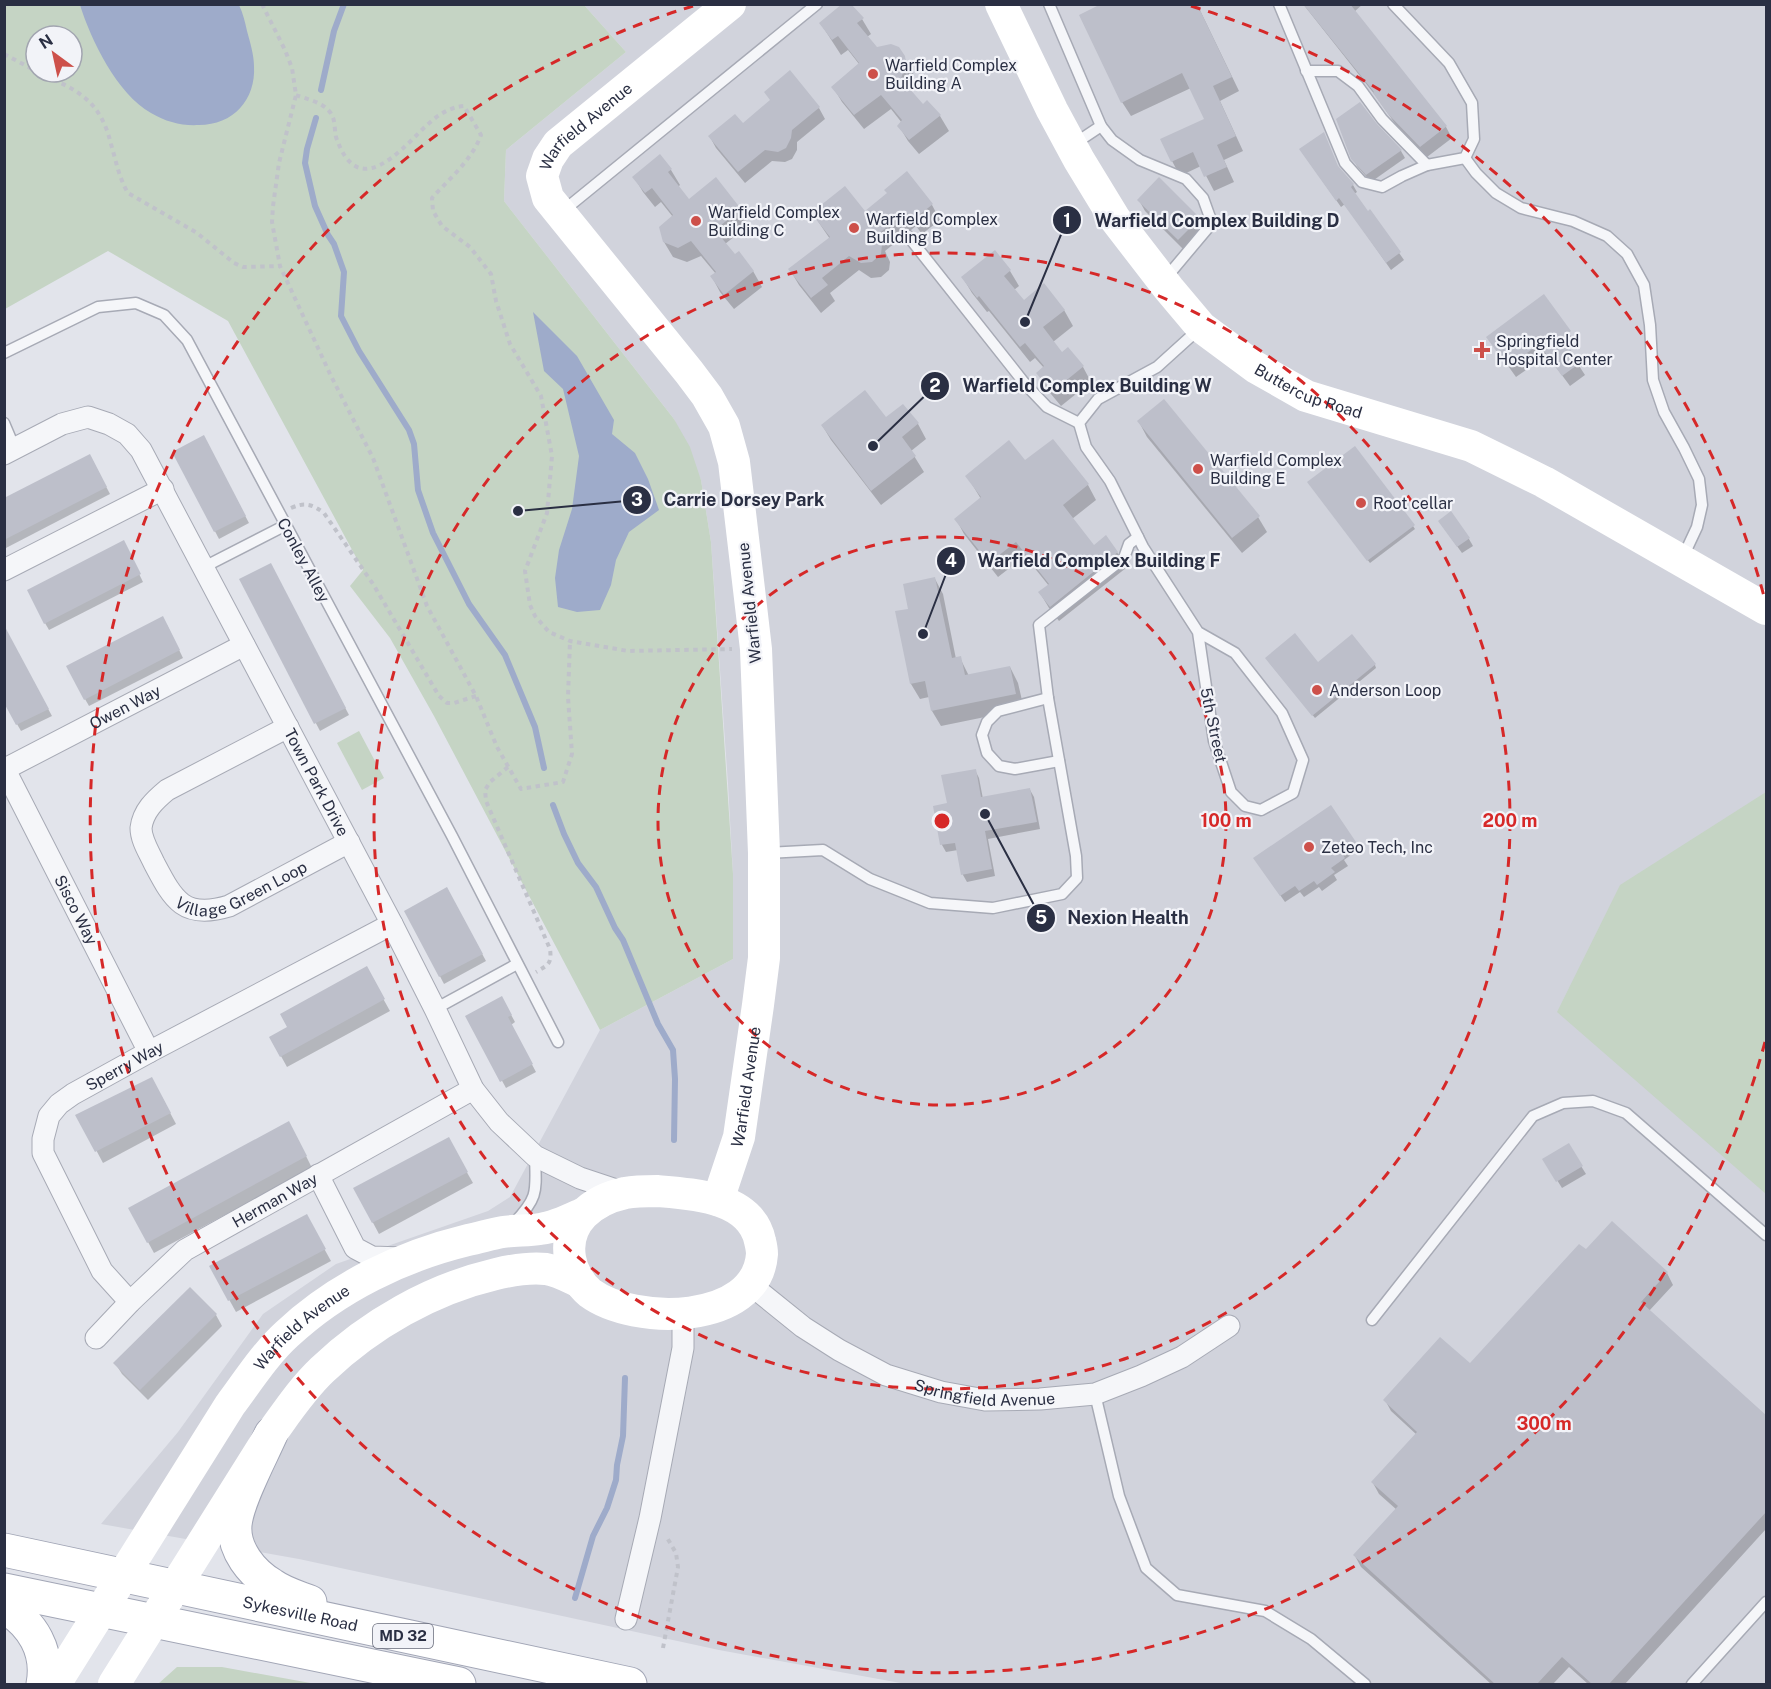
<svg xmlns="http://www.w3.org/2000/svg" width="1771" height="1689" viewBox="0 0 1771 1689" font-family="'Public Sans',sans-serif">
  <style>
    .built { fill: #d1d3dc }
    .green { fill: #c5d4c4; fill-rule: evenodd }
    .water { fill: #9eabca }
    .shadow { fill: #0003 }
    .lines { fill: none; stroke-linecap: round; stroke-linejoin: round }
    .stream { stroke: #9eabca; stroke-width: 6 }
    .building { fill: #bdbfca }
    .lane-casing { stroke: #a7aab5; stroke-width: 13 }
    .street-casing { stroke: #a7aab5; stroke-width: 23 }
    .primary-casing { stroke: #a2a6b6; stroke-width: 35 }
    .path { stroke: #c0c2ca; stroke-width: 4; stroke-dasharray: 4.5 4.5; stroke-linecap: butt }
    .lane { stroke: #f5f6f9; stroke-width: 10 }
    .street { stroke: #f5f6f9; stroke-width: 21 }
    .secondary { stroke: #fff; stroke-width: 32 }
    .primary { stroke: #fff; stroke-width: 33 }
    .ring { fill: none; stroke: #d62828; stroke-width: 3; stroke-dasharray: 10 8 }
    .poi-dot { fill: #cd504a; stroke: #f2f3f8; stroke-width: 2 }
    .labels { text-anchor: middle; stroke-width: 4.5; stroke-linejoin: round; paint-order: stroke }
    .shield { fill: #f2f3f8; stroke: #666a79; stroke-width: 1.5 }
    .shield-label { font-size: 15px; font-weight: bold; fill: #2a2f43 }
    .poi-label { font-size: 16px; fill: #2a2f43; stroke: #f2f3f8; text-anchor: start }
    .street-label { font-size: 16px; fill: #2a2f43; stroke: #f2f3f8 }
    .centre { fill: #d62828; stroke: #f2f3f8; stroke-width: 3 }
    .ring-label { font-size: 18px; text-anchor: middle; font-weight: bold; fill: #d62828; stroke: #f2f3f8; stroke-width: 4.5; stroke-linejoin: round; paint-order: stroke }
    .leader { fill: none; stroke: #2a2f43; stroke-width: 2 }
    .callout-dot { fill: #2a2f43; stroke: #f2f3f8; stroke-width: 2 }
    .mark-label { font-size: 18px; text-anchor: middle; font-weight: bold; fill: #fff }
    .callout-label { font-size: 18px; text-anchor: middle; font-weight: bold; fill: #2a2f43; stroke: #f2f3f8; stroke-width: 4.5; stroke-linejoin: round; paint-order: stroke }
  </style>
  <rect width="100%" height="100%" fill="#e2e4eb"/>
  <polygon class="built" points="584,5 1766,5 1766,1684 906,1684 719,1650 299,1559 101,1524 178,1432 263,1314 336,1264 488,1211 510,1197 600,1030 733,959 733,874 728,784 711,542 701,480 674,419 504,201 506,150 626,52"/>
  <g class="green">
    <path d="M 5,5 L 584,5 L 626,52 L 506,150 L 504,201 L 674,419 L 690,447 L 701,480 L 711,542 L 733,874 L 733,959 L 600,1030 L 434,716 L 390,638 L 350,586 L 363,570 L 228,321 L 108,251 L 5,309 ZM 36,36 L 72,36 L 72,72 L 36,72 Z"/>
    <polygon points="359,731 384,778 362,790 337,743"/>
    <polygon points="1766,792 1766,1194 1557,1012 1620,885"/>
    <polygon points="177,1667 222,1667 316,1684 158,1684"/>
  </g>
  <g class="water">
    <path d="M 80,5 L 239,5 C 243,13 245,22 247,31 C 250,42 254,55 254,66 C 256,100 233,125 199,125 C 182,126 166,122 151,113 C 117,94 91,40 80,5 Z"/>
    <polygon points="533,312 577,356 614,420 612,434 635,453 648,479 659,510 629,532 616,560 611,585 600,610 577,612 558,607 555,578 559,550 572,509 579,456 563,389 544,371"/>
  </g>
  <g class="shadow">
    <polygon points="1197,4 1239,91 1220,101 1243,151 1224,160 1234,182 1214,191 1201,166 1180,176 1172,161 1206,119 1191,88 1131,116 1122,102"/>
    <polygon points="1303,4 1363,4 1354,12 1446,127 1452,138 1427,157 1396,125 1375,95"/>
    <polygon points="862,19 871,34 867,37 877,48 903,56 913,72 914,79 910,91 923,106 927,102 940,116 949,131 919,154 908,141 899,126 902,123 891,109 864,129 842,102 833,87 859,64 848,50 841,55 821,24"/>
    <polygon points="819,108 825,119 797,142 797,150 792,159 785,162 772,161 745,183 716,148 710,137 742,125"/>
    <polygon points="1375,125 1401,151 1405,158 1371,182 1357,166 1353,158"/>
    <polygon points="1305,156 1340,170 1353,185 1357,192 1354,194 1368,213 1370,211 1404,260 1391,270 1345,204 1341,207"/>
    <polygon points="660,157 671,170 680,185 678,187 689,201 716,180 740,210 749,225 725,244 735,256 753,271 762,287 734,309 720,292 712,277 716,274 701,256 687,262 673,257 664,242 673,217 661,202 655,207 643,192 634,177"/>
    <polygon points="907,174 932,205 940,220 922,234 916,226 885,251 890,262 889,270 881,277 871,278 859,270 830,293 835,301 821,313 799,285 790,270 830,239 813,214 864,213 889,194"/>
    <polygon points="1139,200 1199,219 1205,230 1185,251 1145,211"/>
    <polygon points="1010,271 1019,286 1014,290 1023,302 1064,310 1073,326 1053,342 1062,354 1068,349 1083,367 1091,382 1061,406 1046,388 1038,373 1044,368 1035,358 1030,362 989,311 987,312 972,293 963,278"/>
    <polygon points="1543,297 1576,343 1568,349 1585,375 1570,386 1547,355 1516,377 1488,338"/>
    <polygon points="903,406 918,424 926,439 911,451 924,472 881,505 831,440 822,425 885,419"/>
    <polygon points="1139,422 1258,517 1267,532 1242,553 1147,437"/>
    <polygon points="207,444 249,523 219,539 174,452"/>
    <polygon points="93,462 110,494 4,549 4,499"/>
    <polygon points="1025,462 1088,485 1096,500 1072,519 1094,547 1117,552 1126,568 1059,621 1049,608 1040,593 1049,586 1025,556 998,577 964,534 956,519 981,499 967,476"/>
    <polygon points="1311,485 1413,526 1415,529 1370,563"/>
    <polygon points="1444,528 1469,539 1473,546 1462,553"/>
    <polygon points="127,549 143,582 49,630 45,623"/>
    <polygon points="274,572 349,715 320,731 241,580"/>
    <polygon points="935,579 943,594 956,659 960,658 969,676 1010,667 1018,683 1024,709 941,726 932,711 929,697 920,699 911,684 910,610"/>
    <polygon points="167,625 183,658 89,706 85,699"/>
    <polygon points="4,628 52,716 21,731 17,724"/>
    <polygon points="1268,661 1375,665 1376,668 1315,718"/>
    <polygon points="975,770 979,778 983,799 1030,790 1034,797 1040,829 988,839 995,876 967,882 963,875 958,850 946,852 942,845 935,807 948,805"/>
    <polygon points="1355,842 1359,849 1344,860 1348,866 1334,875 1337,880 1322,891 1319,887 1304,897 1300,892 1285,902 1259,865"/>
    <polygon points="447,889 486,961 444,984 406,911"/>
    <polygon points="366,968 390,1011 287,1067 271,1038 289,1028"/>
    <polygon points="502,998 515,1022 511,1025 536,1072 506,1088 467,1017"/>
    <polygon points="158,1090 176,1124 103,1163 78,1116"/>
    <polygon points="295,1134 312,1168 154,1253 148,1242"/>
    <polygon points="448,1139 473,1183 379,1234 355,1189"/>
    <polygon points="1568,1145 1586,1174 1562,1188 1544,1159"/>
    <polygon points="306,1216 331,1261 236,1312 211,1267"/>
    <polygon points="1612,1223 1667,1273 1673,1285 1649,1311 1766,1418 1766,1529 1625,1684 1588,1684 1569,1667 1553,1684 1491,1684 1361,1567 1355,1556 1397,1510 1379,1494 1373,1483 1417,1435 1391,1411 1385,1400 1470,1366 1586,1252"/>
    <polygon points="190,1289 216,1315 222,1326 148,1400 122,1374 115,1363"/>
  </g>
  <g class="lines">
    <g class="stream">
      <polyline points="321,90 334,31 344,4"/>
      <polyline points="316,118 307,149 305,163 315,206 328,235 334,244 344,272 341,316 359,351 409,430 414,444 418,490 433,533 469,604 505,655 535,727 544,768"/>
      <polyline points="553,805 564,834 578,863 596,887 615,928 623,940 658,1024 673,1050 675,1079 674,1140"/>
      <polyline points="575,1598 593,1536 607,1508 616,1480 617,1465 623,1436 625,1378"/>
    </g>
  </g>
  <g class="building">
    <polygon points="842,4 851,4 864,18 857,23 877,47 891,44 899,47 905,56 906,63 901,79 923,104 927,100 941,115 909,140 897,126 902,120 881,95 854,115 831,87 859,63 838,36 832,40 819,23"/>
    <polygon points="1101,4 1197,4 1232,77 1213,86 1236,136 1217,145 1227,167 1204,177 1193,152 1171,162 1160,139 1204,119 1182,73 1121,103 1079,15"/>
    <polygon points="1303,4 1350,4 1447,126 1420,147 1388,114 1373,93 1374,92"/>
    <polygon points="790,70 820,107 792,130 791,138 786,148 778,152 765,150 738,172 708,136 735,114 743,123 770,100 764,92"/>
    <polygon points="1360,102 1377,124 1402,150 1366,175 1351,159 1336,119"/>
    <polygon points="1324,132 1338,166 1354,184 1351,187 1368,211 1370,209 1401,252 1386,263 1339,198 1336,201 1299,149"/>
    <polygon points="660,154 672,169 668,172 689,199 716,177 741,209 715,230 735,254 739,251 754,271 724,295 710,276 716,272 691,241 678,248 663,242 659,227 673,215 652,188 645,193 632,177"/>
    <polygon points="907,171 933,204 913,220 906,212 877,235 882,245 881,254 872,262 861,263 849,256 822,278 828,285 811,298 788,269 830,237 811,213 845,186 865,211 887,193 884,190"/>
    <polygon points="1159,177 1200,218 1178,240 1137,200"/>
    <polygon points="995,250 1011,270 1004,276 1024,300 1044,283 1065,310 1043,327 1062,352 1068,347 1084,366 1052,392 1036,373 1044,366 1025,343 1020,347 979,296 977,298 961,277"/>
    <polygon points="1544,294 1571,331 1562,338 1580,363 1562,376 1539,344 1508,367 1486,337"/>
    <polygon points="865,390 886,417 903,404 919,423 902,437 916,456 871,491 821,425"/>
    <polygon points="1164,399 1260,516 1232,538 1137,421"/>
    <polygon points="204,435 246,516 214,532 172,452"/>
    <polygon points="1053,439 1089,484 1063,505 1094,545 1106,535 1118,552 1050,607 1038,592 1049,584 1016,542 989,563 954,519 981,497 965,476 1009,440 1025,460"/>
    <polygon points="1355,446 1415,525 1367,561 1307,482"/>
    <polygon points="90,454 107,487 4,540 4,498"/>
    <polygon points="1451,511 1470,538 1457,547 1438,521"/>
    <polygon points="124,540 141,574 44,624 27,590"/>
    <polygon points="271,563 346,708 314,724 239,579"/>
    <polygon points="935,577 952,658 961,656 965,675 1010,666 1016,694 931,711 925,681 910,684 895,611 908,609 903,584"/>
    <polygon points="163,616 180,650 84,700 66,666"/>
    <polygon points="4,625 49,709 16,725 4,703"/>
    <polygon points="1295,633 1318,662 1352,634 1376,664 1312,716 1265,658"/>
    <polygon points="976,769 981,797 1030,788 1037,822 985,831 992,869 961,875 955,843 940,845 933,806 947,803 941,775"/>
    <polygon points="1331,805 1356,842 1341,852 1345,858 1331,868 1335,872 1317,885 1314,881 1299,891 1295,886 1280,896 1253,858"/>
    <polygon points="447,887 483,954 439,977 404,911"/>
    <polygon points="367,966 385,999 280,1057 269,1037 287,1027 280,1014"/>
    <polygon points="502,996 512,1015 508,1017 533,1064 500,1082 465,1016"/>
    <polygon points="152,1077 171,1113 95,1152 75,1115"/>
    <polygon points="289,1121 307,1156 147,1243 128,1208"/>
    <polygon points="449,1137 468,1172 372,1223 353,1188"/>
    <polygon points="1569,1143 1583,1166 1556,1182 1542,1159"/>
    <polygon points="307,1214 326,1249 228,1301 209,1266"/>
    <polygon points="1612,1221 1668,1272 1641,1302 1767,1416 1767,1511 1609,1684 1592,1684 1562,1657 1537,1684 1495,1684 1353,1555 1398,1506 1371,1482 1417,1432 1383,1400 1440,1337 1470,1363 1579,1244 1586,1249"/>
    <polygon points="190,1287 217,1314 140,1390 113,1363"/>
  </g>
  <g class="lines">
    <defs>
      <g id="lane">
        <polyline points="1049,4 1101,126 1112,140 1140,160 1186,179 1203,198 1212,223 1165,279"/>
        <polyline points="1279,4 1345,163 1362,182 1382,187 1402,176 1427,165 1465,158 1474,139 1472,103 1449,63 1393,4"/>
        <polyline points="1306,71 1338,71 1358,86 1382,119 1427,165"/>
        <polyline points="1074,144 1101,126"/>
        <polyline points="1465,158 1476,173 1496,193 1521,208 1573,221 1607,236 1627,254 1644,285 1650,325 1653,380 1664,412 1684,448 1699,479 1702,505 1697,527 1683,557"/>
        <polyline points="563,211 817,4"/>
        <polyline points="908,236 1026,385 1047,407 1079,423"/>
        <polyline points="4,353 98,307 136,303 164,315 187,340 452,836 558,1042"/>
        <polyline points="4,423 15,449"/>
        <polyline points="204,567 286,525"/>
        <polyline points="1198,632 1235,653 1282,713 1303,760 1293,793 1261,810 1245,806 1231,792 1214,741 1198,632 1143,547 1110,481 1086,447 1079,423 1098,399 1157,367 1199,329"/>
        <polyline points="1048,698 998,711 987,722 982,735 987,753 999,766 1015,769 1059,761"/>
        <polyline points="767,853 823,850 870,879 930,903 993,908 1062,894 1077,878 1076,856 1048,698 1039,625 1124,558 1129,544 1138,537"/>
        <polyline points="435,1009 517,964"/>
        <path d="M 514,1223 C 539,1197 536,1191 535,1156"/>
        <polyline points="1372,1320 1533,1116 1563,1103 1593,1101 1626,1113 1766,1235"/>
        <polyline points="1095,1394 1119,1496 1146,1568 1177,1595 1265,1611 1311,1639 1365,1684"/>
        <polyline points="1692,1684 1766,1602"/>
      </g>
      <g id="street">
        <path id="s1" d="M 4,454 L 62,424 L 88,417 L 109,424 L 127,434 L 141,450 L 392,924 L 435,1009 L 473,1089 L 499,1122 L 535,1156 L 580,1178 L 625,1193"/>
        <polyline points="4,570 163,489"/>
        <path id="s2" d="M 288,727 L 167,790 C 155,800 143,811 141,828 C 141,840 149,852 154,863 C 173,899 183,920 229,906 L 349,842"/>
        <path id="s3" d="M 4,768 L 149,1052"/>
        <path id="s4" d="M 5,769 L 244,645"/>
        <polyline points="318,1175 355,1248 372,1257 403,1258"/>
        <path id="s5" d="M 751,1285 L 803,1327 L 839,1350 L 886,1375 L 941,1392 L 985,1400 L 1040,1399 L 1095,1394 L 1141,1376 L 1182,1357 L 1229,1326"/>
        <path id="s6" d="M 130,1302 L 102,1271 L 43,1153 L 43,1139 L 49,1116 L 59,1104 L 73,1094 L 149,1052 L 392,924"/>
        <path id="s7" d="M 96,1338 L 130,1302 L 185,1250 L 473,1089"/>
        <polyline points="626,1619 650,1518 683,1348 683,1314"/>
      </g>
      <g id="primary">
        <path d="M 271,1434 C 261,1457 237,1501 235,1525 C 233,1550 252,1573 272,1585 C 283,1593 297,1597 310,1602"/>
        <path id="s11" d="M 4,1550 L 630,1684"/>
        <polyline points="4,1590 459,1684"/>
        <path d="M 4,1607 C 33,1623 49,1652 43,1684"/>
      </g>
    </defs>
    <use href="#lane" class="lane-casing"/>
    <use href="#street" class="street-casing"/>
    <use href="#primary" class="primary-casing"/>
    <g class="path">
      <polyline points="262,4 285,50 292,68 296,95 279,163 273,206 272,222 280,266 331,376 373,458 427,606 476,696 497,747 521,789 563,782 572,754 568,697 570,641"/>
      <polyline points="4,54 36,71"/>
      <path d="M 37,72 C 77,90 100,99 111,144 C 116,161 119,178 128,193 L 197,233 L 234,263 L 243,267 L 280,266"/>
      <path d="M 296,95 C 306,99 322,102 329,111 C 336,118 334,129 336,137 C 350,178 372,176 401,150 C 420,134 437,108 464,106 L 481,135 C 472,160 449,179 432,198 L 433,211 L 442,226 L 470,247 L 491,274 L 496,301 L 510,344 L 541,396 L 552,456 L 547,513 L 525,571 L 530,605 L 535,616 L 549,632 L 570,641 L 628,651 L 732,649"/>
      <path d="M 291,508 C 305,502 312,504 324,513 L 373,584 L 439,696 L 447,703 L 454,703 L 476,696"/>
      <path d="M 508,767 L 490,782 L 485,790 L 486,801 L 550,949 C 552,964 548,965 536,972"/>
      <polyline points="663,1648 678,1567 676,1553 666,1536"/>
    </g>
    <use href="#lane" class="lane"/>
    <use href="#street" class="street"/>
    <g class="secondary">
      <path id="s8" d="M 1001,4 L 1052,110 L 1079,160 L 1115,219 L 1169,289 L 1201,327 L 1255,367 L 1306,396 L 1471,446 L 1544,482 L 1766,609"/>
      <path d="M 657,1191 C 693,1194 751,1197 760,1241 C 761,1245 762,1250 762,1254 C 757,1326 633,1325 590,1293 C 580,1285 572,1271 570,1258 C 564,1222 593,1200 625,1193 C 636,1191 647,1191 657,1191 Z"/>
      <path id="s9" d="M 718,1200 L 739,1137 L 758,1005 L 764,958 L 764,853 L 756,649 L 734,462 L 724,426 L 707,396 L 689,372 L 548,198 L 542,176 L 548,159 L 558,144 L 730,4"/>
      <path id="s10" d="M 55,1684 L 230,1405 C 248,1381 265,1354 287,1334 C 337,1287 402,1256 468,1240 C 479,1238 491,1234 503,1232 C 515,1230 528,1231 540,1229 C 555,1227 569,1220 582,1214"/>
      <path d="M 114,1684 L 271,1434 C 287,1412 302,1389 322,1370 C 370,1324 432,1289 496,1274 C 513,1270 529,1267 546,1269 C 558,1271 569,1277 580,1282"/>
    </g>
    <use href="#primary" class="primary"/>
  </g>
  <g class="ring">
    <circle cx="942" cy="821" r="284"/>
    <circle cx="942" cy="821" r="568"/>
    <path d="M1765 1042A852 852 0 1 1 693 6M1191 6A852 852 0 0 1 1765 600"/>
  </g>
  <g class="poi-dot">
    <circle cx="873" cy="74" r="6"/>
    <circle cx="696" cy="221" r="6"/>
    <circle cx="854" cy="228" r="6"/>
    <path d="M1479 341h6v6h6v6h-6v6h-6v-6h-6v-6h6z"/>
    <circle cx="1198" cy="469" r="6"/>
    <circle cx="1361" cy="503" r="6"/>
    <circle cx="1317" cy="690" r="6"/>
    <circle cx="1309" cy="847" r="6"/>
  </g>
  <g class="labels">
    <rect class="shield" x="373" y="1624" width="60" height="24" rx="4.5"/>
    <g class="shield-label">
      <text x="403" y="1641">MD 32</text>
    </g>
    <g class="poi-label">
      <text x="885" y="71">Warfield Complex<tspan x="885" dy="18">Building A</tspan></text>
      <text x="708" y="218">Warfield Complex<tspan x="708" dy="18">Building C</tspan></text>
      <text x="866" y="225">Warfield Complex<tspan x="866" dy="18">Building B</tspan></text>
      <text x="1496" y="347">Springfield<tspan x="1496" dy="18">Hospital Center</tspan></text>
      <text x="1210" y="466">Warfield Complex<tspan x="1210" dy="18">Building E</tspan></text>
      <text x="1373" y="509">Root cellar</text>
      <text x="1329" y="696">Anderson Loop</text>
      <text x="1321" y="853">Zeteo Tech, Inc</text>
    </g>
    <g class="street-label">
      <text dy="6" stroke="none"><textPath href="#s9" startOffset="1161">Warfield Avenue</textPath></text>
      <text dy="6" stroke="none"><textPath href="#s8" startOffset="508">Buttercup Road</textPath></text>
      <text transform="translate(304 560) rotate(62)" y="6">Conley Alley</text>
      <text transform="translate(749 603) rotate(-96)" y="6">Warfield Avenue</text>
      <text dy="6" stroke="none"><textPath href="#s4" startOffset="135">Owen Way</textPath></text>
      <text transform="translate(1214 725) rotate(78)" y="6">5th Street</text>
      <text dy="6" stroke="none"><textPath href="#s1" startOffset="532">Town Park Drive</textPath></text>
      <text dy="6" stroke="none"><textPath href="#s2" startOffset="336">Village Green Loop</textPath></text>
      <text dy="6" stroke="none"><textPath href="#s3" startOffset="159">Sisco Way</textPath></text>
      <text dy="6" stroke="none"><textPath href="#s6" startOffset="303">Sperry Way</textPath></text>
      <text dy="6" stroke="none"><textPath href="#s9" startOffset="117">Warfield Avenue</textPath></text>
      <text dy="6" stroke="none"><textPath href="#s7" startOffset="228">Herman Way</textPath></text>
      <text dy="6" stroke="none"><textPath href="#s10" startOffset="436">Warfield Avenue</textPath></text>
      <text dy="6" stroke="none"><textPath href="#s5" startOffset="264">Springfield Avenue</textPath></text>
      <text dy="6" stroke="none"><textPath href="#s11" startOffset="303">Sykesville Road</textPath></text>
    </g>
  </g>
  <circle cx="942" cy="821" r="9" class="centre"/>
  <g class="ring-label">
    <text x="1226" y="827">100 m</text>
    <text x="1510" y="827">200 m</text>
    <text x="1544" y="1430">300 m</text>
  </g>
  <path class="leader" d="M1025 322L1067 220M873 446L935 386M518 511L637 500M923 634L951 561M985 814L1041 918"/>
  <g class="callout-dot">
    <circle cx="1025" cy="322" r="6"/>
    <circle cx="873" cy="446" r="6"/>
    <circle cx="518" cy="511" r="6"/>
    <circle cx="923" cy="634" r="6"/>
    <circle cx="985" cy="814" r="6"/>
    <circle cx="1067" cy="220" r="15"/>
    <circle cx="935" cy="386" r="15"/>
    <circle cx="637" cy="500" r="15"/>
    <circle cx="951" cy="561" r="15"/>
    <circle cx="1041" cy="918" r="15"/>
  </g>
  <g class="mark-label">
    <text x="1067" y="227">1</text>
    <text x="935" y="392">2</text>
    <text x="637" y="506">3</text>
    <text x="951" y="567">4</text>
    <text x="1041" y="924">5</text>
  </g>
  <g class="callout-label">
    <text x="1217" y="227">Warfield Complex Building D</text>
    <text x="1087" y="392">Warfield Complex Building W</text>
    <text x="744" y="506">Carrie Dorsey Park</text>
    <text x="1099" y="567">Warfield Complex Building F</text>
    <text x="1128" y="924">Nexion Health</text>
  </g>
  <rect width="1771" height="1689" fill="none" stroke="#2a2f43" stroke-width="12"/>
  <g transform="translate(54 54) rotate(327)"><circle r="28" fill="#f2f3f8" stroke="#a2a5b0" stroke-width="1.5"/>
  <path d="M0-4.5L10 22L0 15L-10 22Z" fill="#cd504a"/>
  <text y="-9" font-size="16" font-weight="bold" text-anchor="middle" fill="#2a2f43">N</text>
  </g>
</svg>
